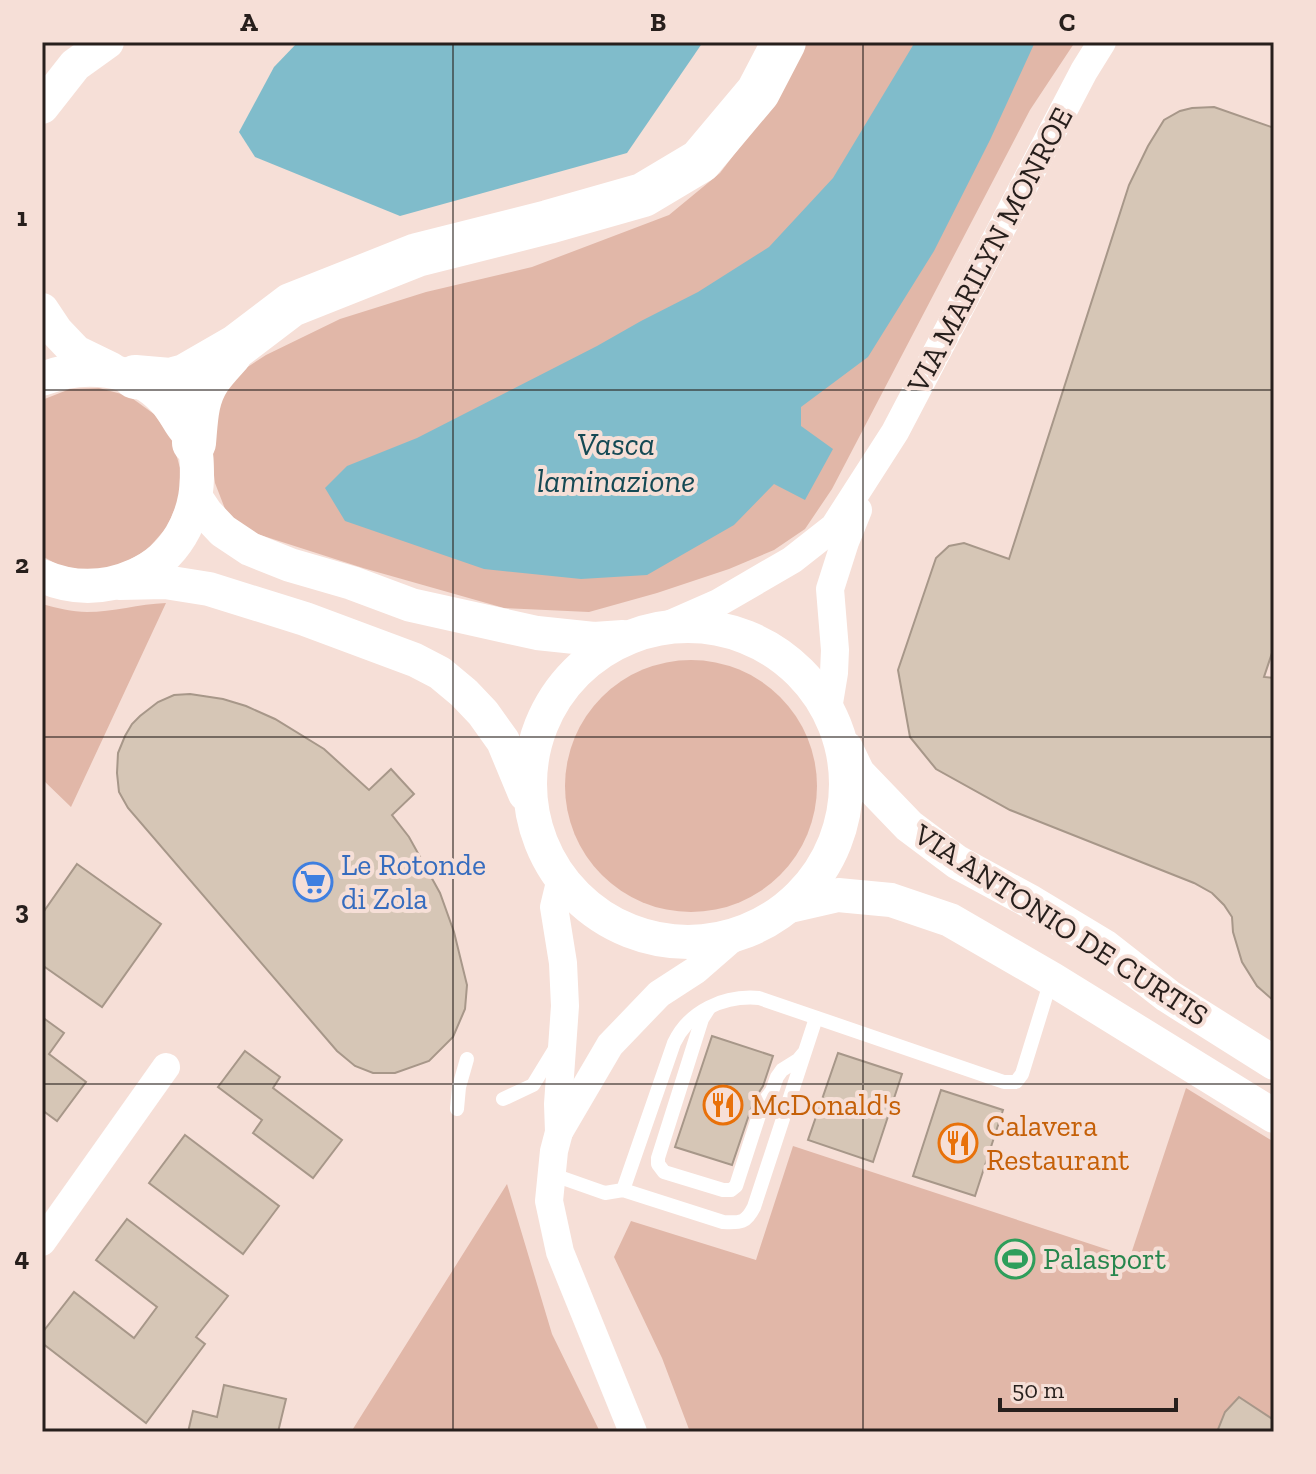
<svg xmlns="http://www.w3.org/2000/svg" width="1316" height="1474" viewBox="0 0 1316 1474" font-family="'Zilla Slab',serif">
  <style>
    .green { fill: #e1b7a8 }
    .water { fill: #80bccb }
    .building { fill: #d6c6b6; stroke: #a79789; stroke-width: 2 }
    .lines { fill: none; stroke-linecap: round; stroke-linejoin: round }
    .service { stroke: #fff; stroke-width: 14 }
    .minor { stroke: #fff; stroke-width: 28 }
    .tertiary { stroke: #fff; stroke-width: 34 }
    .trunk { stroke: #fff; stroke-width: 44 }
    .grid { fill: none; stroke: #271f1c; stroke-width: 2; stroke-opacity: 0.55 }
    .labels { text-anchor: middle; stroke-width: 8; stroke-linejoin: round; paint-order: stroke }
    .street-label { font-size: 30px; fill: #271f1c; stroke: #f6dfd7 }
    .shop-label { font-size: 30px; fill: #366cbe; stroke: #f6dfd7; text-anchor: start }
    .food-label { font-size: 30px; fill: #c56008; stroke: #f6dfd7; text-anchor: start }
    .leisure-label { font-size: 30px; fill: #27864d; stroke: #f6dfd7; text-anchor: start }
    .water-label { font-size: 32px; font-style: italic; fill: #154954; stroke: #f6dfd7 }
    .neatline { fill: none; stroke: #271f1c; stroke-width: 3 }
    .grid-label { font-size: 26px; text-anchor: middle; font-weight: bold; fill: #271f1c }
  </style>
  <rect width="100%" height="100%" fill="#f6dfd7"/>
  <g class="green">
    <polygon points="802,42 1075,42 1030,110 832,489 805,529 774,550 729,569 657,593 589,612 504,608 363,568 254,533 227,514 215,483 211,451 220,393 240,372 266,355 340,319 426,292 532,267 669,215 720,173 762,118"/>
    <polygon points="99,388 129,396 154,414 172,439 180,468 179,499 167,527 147,550 120,565 90,571 60,566 42,556 42,400 70,389"/>
    <path d="M 166,603 L 71,807 L 42,779 L 42,604 C 57,608 72,612 87,612 C 113,612 139,604 166,603 Z"/>
    <circle cx="691" cy="786" r="126"/>
    <polygon points="1186,1088 1274,1142 1274,1432 690,1432 662,1358 614,1257 631,1221 756,1260 793,1146 1130,1257"/>
    <polygon points="507,1184 552,1334 600,1432 351,1432"/>
  </g>
  <g class="water">
    <polygon points="298,42 703,42 627,153 400,216 255,157 239,132 274,67"/>
    <polygon points="915,42 1035,42 990,140 934,251 868,357 801,407 801,426 833,449 805,500 774,484 734,525 647,575 581,579 484,569 345,521 325,488 347,466 417,438 597,346 641,321 698,292 769,247 833,178"/>
  </g>
  <g class="building">
    <polygon points="1214,107 1274,128 1274,647 1264,677 1274,678 1274,1001 1257,986 1242,962 1233,932 1232,917 1224,905 1212,893 1194,883 1010,810 936,769 910,737 898,670 936,558 949,546 964,543 1009,559 1129,185 1148,146 1164,120 1180,111 1192,108"/>
    <polygon points="190,694 223,699 246,706 275,719 324,749 369,790 391,769 414,794 392,815 409,837 440,893 454,932 467,985 465,1009 453,1037 429,1061 395,1073 373,1073 355,1066 337,1051 128,808 119,792 117,773 118,753 125,736 132,724 140,716 158,702 174,695"/>
    <polygon points="77,864 161,924 102,1007 42,965 42,914"/>
    <polygon points="42,1017 64,1033 49,1054 86,1082 57,1121 42,1110"/>
    <polygon points="712,1036 773,1056 763,1086 754,1100 732,1165 675,1147"/>
    <polygon points="245,1051 280,1077 273,1088 342,1140 313,1178 253,1133 262,1120 218,1087"/>
    <polygon points="838,1053 902,1074 873,1162 808,1140"/>
    <polygon points="941,1090 1003,1110 975,1196 913,1176"/>
    <polygon points="185,1135 279,1206 243,1254 149,1183"/>
    <polygon points="127,1219 228,1296 196,1337 205,1344 146,1423 42,1343 42,1333 74,1292 134,1338 157,1307 96,1260"/>
    <polygon points="224,1385 286,1399 278,1432 188,1432 193,1411 217,1417"/>
    <polygon points="1239,1397 1274,1420 1274,1432 1217,1432 1225,1412"/>
  </g>
  <g class="lines">
    <g class="service">
      <polyline points="709,1008 702,1019 658,1158 658,1164 664,1172 723,1190 731,1190 736,1186 763,1103 772,1091 777,1077 782,1070 798,1060 803,1054"/>
      <polyline points="503,1099 533,1085 555,1049"/>
      <polyline points="457,1109 459,1087 467,1059"/>
      <path d="M 551,1174 L 605,1193 L 623,1190 L 723,1222 C 741,1223 746,1223 754,1207 L 816,1018"/>
      <path d="M 623,1190 L 674,1043 C 689,1011 724,995 759,998 L 1004,1082 L 1016,1082 L 1022,1074 L 1051,980"/>
    </g>
    <g class="minor">
      <polyline points="661,628 718,603 792,560 834,527 895,432 1084,71 1102,42"/>
      <polyline points="828,709 834,673 835,650 830,589 845,542 858,510"/>
      <polyline points="559,1132 558,1104 565,1006 563,963 554,907 561,878"/>
      <polyline points="42,1242 166,1067"/>
      <polyline points="633,1432 560,1252 549,1201 554,1151 559,1132 610,1045 659,994 696,970 735,936"/>
    </g>
    <g class="tertiary">
      <polyline points="42,107 75,65 107,42"/>
      <polyline points="42,310 56,331 76,352 111,369"/>
      <path d="M 42,379 C 83,363 134,366 165,401 C 171,407 175,415 179,421 C 183,428 189,434 193,441 C 197,451 197,466 197,478 C 196,519 175,558 136,575 C 105,589 74,590 42,576"/>
      <polyline points="196,498 206,513 223,531 250,549 290,565 352,583 411,605 537,633 594,639 623,637"/>
      <polyline points="119,583 165,582 209,589 305,619 415,660 440,673 464,693 483,713 503,741 525,794"/>
      <circle cx="688" cy="784" r="158"/>
      <polyline points="846,748 858,773 909,826 957,862 1031,902 1104,946 1168,996 1274,1063"/>
      <polyline points="790,906 838,895 891,900 950,920 1052,979 1274,1116"/>
    </g>
    <g class="trunk">
      <polyline points="135,377 170,380 185,376 237,346 291,305 417,255 548,222 643,195 700,161 758,92 784,42"/>
      <path d="M 194,443 C 196,421 196,398 209,379 C 215,370 223,362 230,354"/>
    </g>
  </g>
  <path class="grid" d="M 453,42 L 453,1432M 863,42 L 863,1432M 42,390 L 1274,390M 42,737 L 1274,737M 42,1084 L 1274,1084"/>
  <defs>
    <symbol id="supermarket-ring" viewBox="-11 -11 22 22"><circle r="9.5" fill="#f6dfd7" stroke="#3f7fe0" stroke-width="1.5"/><path d="M-6-5.5h2.5l.6 2H6L4.5 2H-2.5L-4.4-4H-6ZM-1.5 3.2a1.3 1.3 0 1 0 .1 0ZM3 3.2a1.3 1.3 0 1 0 .1 0Z" fill="#3f7fe0"/></symbol>
    <symbol id="restaurant-ring" viewBox="-11 -11 22 22"><circle r="9.5" fill="#f6dfd7" stroke="#e8710a" stroke-width="1.5"/><path d="M-5-6h1v4h1v-4h1v4h1v-4h1v5L-1.5 .5V6h-2V.5L-5-1ZM5-6V6H3V1.5H1.5Q1.5-4 5-6Z" fill="#e8710a"/></symbol>
    <symbol id="stadium-ring" viewBox="-11 -11 22 22"><circle r="9.5" fill="#f6dfd7" stroke="#2e9e5b" stroke-width="1.5"/><path d="M0-5a6.5 5 0 1 0 0 10a6.5 5 0 1 0 0-10ZM-3.5-1.8h7v3.6h-7Z" fill="#2e9e5b"/></symbol>
  </defs>
  <g fill-rule="evenodd">
    <use href="#supermarket-ring" x="291" y="860" width="44" height="44"/>
    <use href="#restaurant-ring" x="701" y="1083" width="44" height="44"/>
    <use href="#restaurant-ring" x="936" y="1121" width="44" height="44"/>
    <use href="#stadium-ring" x="993" y="1237" width="44" height="44"/>
  </g>
  <g class="labels">
    <g class="street-label">
      <text transform="translate(990 250) rotate(-62)" y="10">VIA MARILYN MONROE</text>
      <text transform="translate(1061 925) rotate(33)" y="10">VIA ANTONIO DE CURTIS</text>
    </g>
    <g class="shop-label">
      <text x="341" y="875">Le Rotonde<tspan x="341" dy="34">di Zola</tspan></text>
    </g>
    <g class="food-label">
      <text x="751" y="1115">McDonald's</text>
      <text x="986" y="1136">Calavera<tspan x="986" dy="34">Restaurant</tspan></text>
    </g>
    <g class="leisure-label">
      <text x="1043" y="1269">Palasport</text>
    </g>
    <g class="water-label">
      <text x="616" y="455">Vasca<tspan x="616" dy="37">laminazione</tspan></text>
    </g>
  </g>
  <rect width="1316" height="1474" fill="none" stroke="#f6dfd7" stroke-width="88"/>
  <path d="M1000 1398v12h176v-12" fill="none" stroke="#271f1c" stroke-width="4"/>
  <text x="1012" y="1398" font-size="24" fill="#271f1c" stroke="#f6dfd7" stroke-width="6" paint-order="stroke">50 m</text>
  <rect x="44" y="44" width="1228" height="1386" class="neatline"/>
  <g class="grid-label">
    <text x="249" y="31">A</text>
    <text x="658" y="31">B</text>
    <text x="1067" y="31">C</text>
    <text x="22" y="226">1</text>
    <text x="22" y="573">2</text>
    <text x="22" y="919">3</text>
    <text x="22" y="1266">4</text>
  </g>
</svg>
